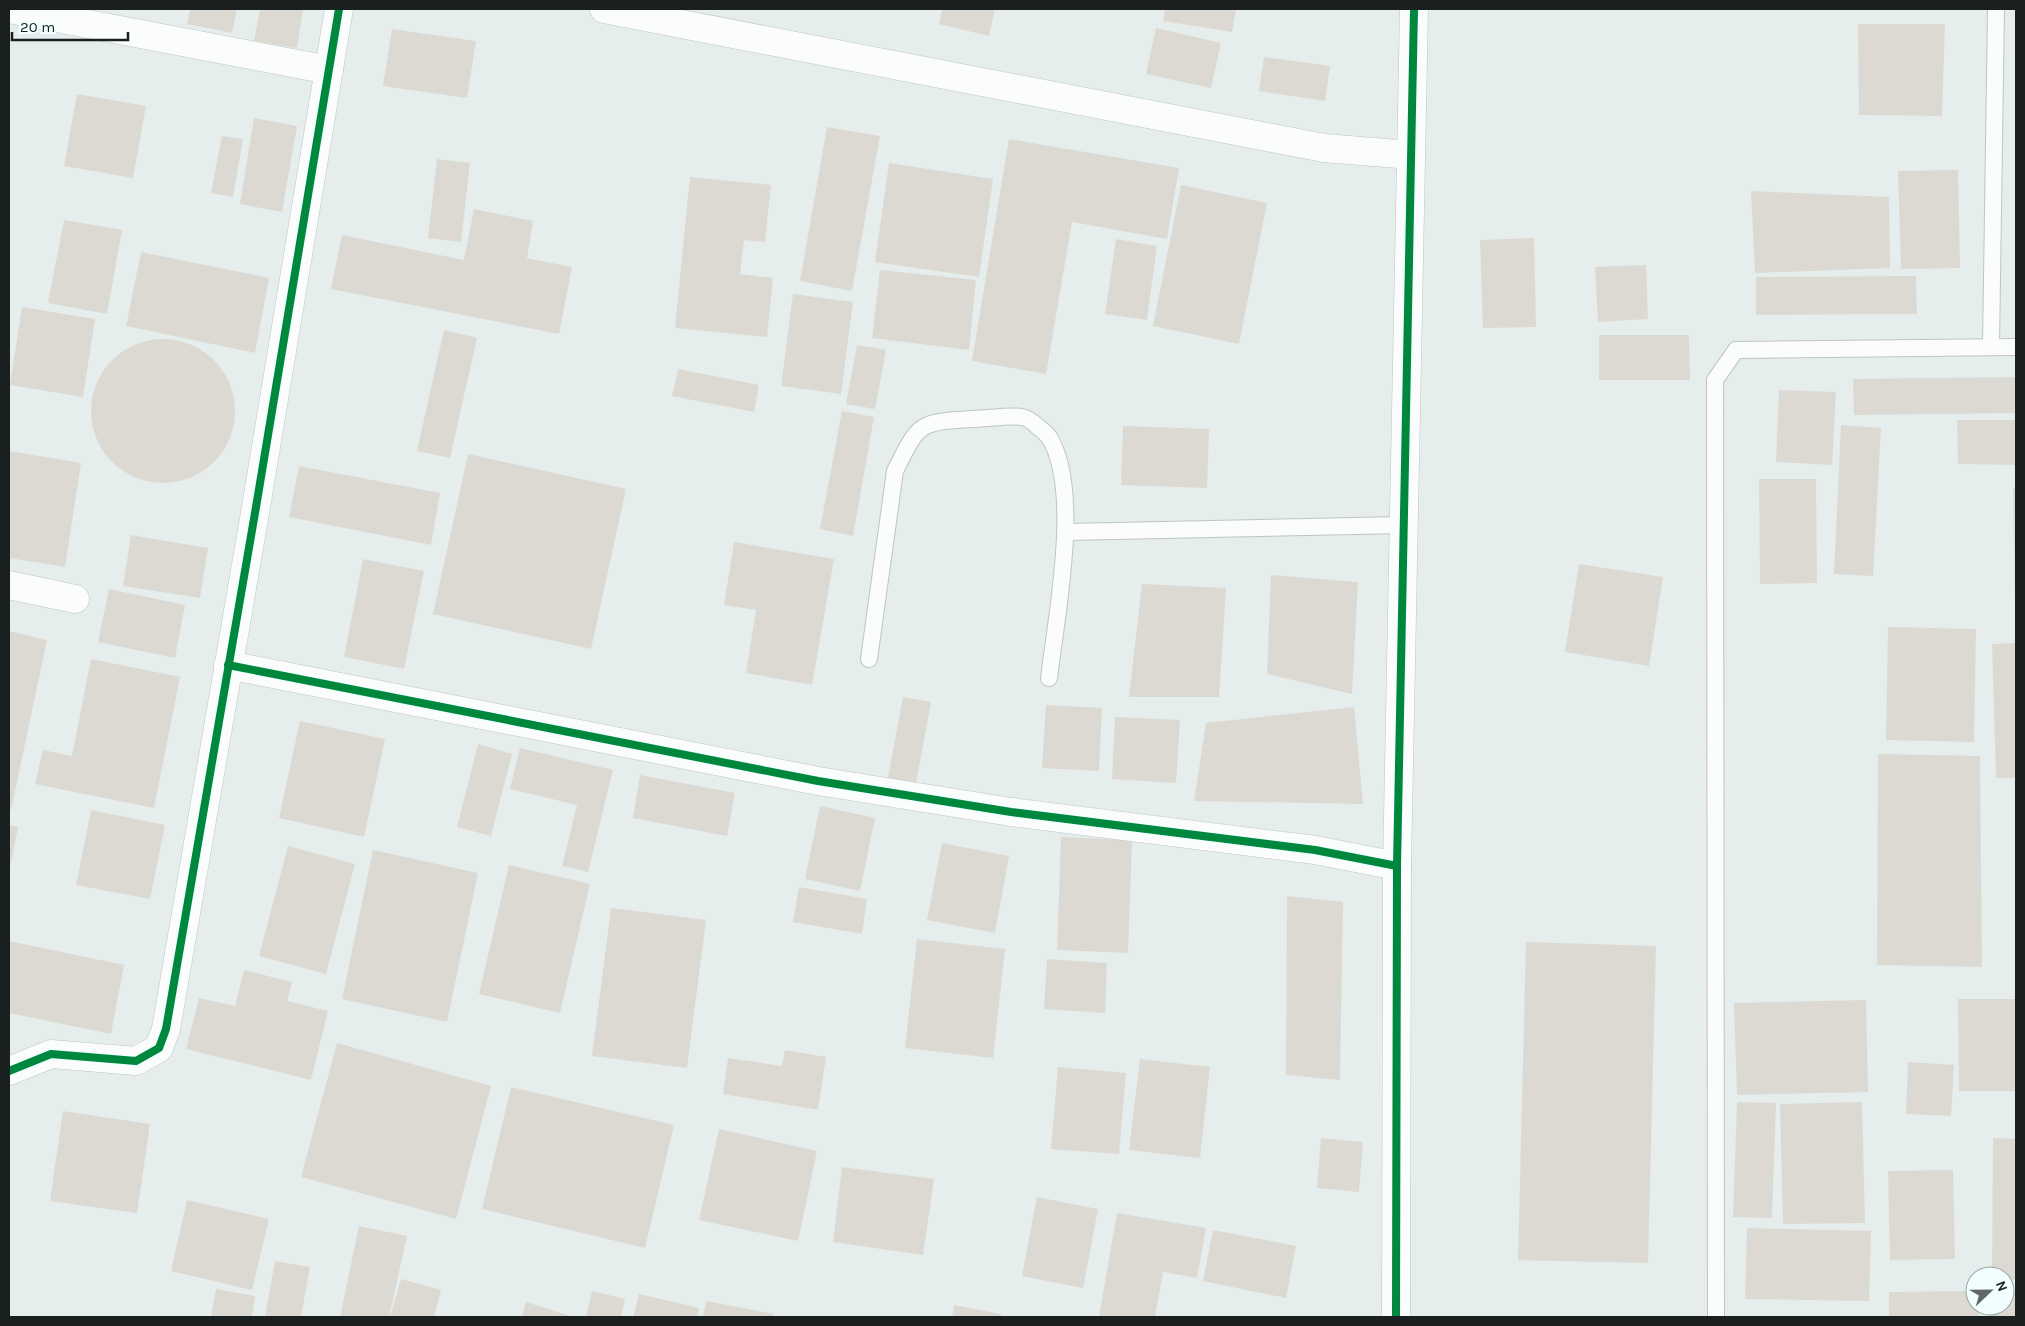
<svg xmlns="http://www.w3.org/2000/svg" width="2025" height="1326" viewBox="0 0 2025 1326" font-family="Karla,sans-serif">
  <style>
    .building { fill: #dcd9d3 }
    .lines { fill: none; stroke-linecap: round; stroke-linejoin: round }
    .service-casing { stroke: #bec5c4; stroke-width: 18 }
    .minor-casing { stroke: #bec5c4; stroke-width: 29 }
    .tertiary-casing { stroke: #bec5c4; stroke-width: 29 }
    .service { stroke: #fbfcfc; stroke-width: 16 }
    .minor { stroke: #fbfcfc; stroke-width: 28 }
    .tertiary { stroke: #fbfcfc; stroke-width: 28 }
    .cycleway-casing { stroke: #f0fefe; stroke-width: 11 }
    .cycleway { stroke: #00873e; stroke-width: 8 }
  </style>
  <rect width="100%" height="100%" fill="#e6eeed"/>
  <g class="building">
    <polygon points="190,9 237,9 232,33 187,24"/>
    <polygon points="260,9 303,9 297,48 254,41"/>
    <polygon points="942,9 995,9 989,36 939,24"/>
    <polygon points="1165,9 1236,9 1232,32 1163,21"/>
    <polygon points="1858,24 1945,24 1942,116 1859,115"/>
    <polygon points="1156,28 1221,43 1211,88 1146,74"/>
    <polygon points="392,29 476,41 467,98 383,86"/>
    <polygon points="1264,57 1330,66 1325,101 1259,91"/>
    <polygon points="77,94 146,106 133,178 64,166"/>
    <polygon points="254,118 297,126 282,212 240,204"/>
    <polygon points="827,127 880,136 852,291 800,281"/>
    <polygon points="222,136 243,139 233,197 211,193"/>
    <polygon points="1009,139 1179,168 1167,239 1072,222 1046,374 972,361"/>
    <polygon points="437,159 470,163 461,242 428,238"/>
    <polygon points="889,163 993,179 979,277 875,262"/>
    <polygon points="1958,170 1960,268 1901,269 1898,171"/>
    <polygon points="690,177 771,185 765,242 744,240 740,274 773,278 767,337 675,328"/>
    <polygon points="1181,185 1267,203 1239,344 1153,326"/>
    <polygon points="1751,191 1889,197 1890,268 1755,273"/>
    <polygon points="474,209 533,221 527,258 572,267 559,334 331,289 342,235 464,260"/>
    <polygon points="64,220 122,230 107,314 48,303"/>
    <polygon points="1534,238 1536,327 1483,328 1480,240"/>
    <polygon points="1116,239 1157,246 1147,320 1105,314"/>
    <polygon points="141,252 269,278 255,353 126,326"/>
    <polygon points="1646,265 1648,319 1598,322 1595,267"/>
    <polygon points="880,270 976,280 969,350 872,338"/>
    <polygon points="1916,276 1917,314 1756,315 1756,277"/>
    <polygon points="793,294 853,302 841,394 781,386"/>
    <polygon points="22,307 95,319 83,397 10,385"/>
    <polygon points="444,330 477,338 450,458 417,451"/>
    <polygon points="1599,335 1689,335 1690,380 1599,380"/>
    <circle cx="163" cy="411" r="72"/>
    <polygon points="857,345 886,350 875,409 846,404"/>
    <polygon points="678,369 759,385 754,412 672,396"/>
    <polygon points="2016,377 2016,413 1854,415 1853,379"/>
    <polygon points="1779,390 1836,392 1832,465 1776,462"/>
    <polygon points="842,411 874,417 853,536 820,529"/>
    <polygon points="1957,420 2016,420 2016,465 1958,464"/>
    <polygon points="1841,425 1881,428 1873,576 1834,574"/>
    <polygon points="1123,426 1209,429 1207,488 1121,485"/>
    <polygon points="9,451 81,463 65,567 9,558"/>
    <polygon points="468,454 626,489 591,649 433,614"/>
    <polygon points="299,466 440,493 431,545 289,517"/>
    <polygon points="1759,479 1816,479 1817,583 1760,584"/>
    <polygon points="2013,488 2016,488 2016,602 2015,602"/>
    <polygon points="131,535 208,548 200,598 123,586"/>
    <polygon points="734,542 834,559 812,685 746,673 756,610 724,605"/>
    <polygon points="363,559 424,571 404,669 344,657"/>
    <polygon points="1579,564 1663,577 1649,666 1565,652"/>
    <polygon points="1271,575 1358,582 1352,694 1267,674"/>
    <polygon points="1142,584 1226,588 1219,697 1129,697"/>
    <polygon points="109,589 185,605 175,658 98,642"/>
    <polygon points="1888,627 1976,629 1974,742 1886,740"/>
    <polygon points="9,631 47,640 11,810 9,809"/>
    <polygon points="2016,643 2016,778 1996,778 1992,644"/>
    <polygon points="91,659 180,677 154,808 35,784 43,750 72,756"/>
    <polygon points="903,697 931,702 915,789 887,783"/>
    <polygon points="1046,705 1102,708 1099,771 1042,768"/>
    <polygon points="1354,707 1363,804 1194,801 1206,723"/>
    <polygon points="1115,717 1180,720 1176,783 1112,779"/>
    <polygon points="300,721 385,739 364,837 279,818"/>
    <polygon points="478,744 512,754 491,836 457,827"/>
    <polygon points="520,748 613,770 588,872 562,866 577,805 510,789"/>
    <polygon points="1878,754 1980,756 1982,967 1877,965"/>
    <polygon points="640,775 735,793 727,836 633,818"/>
    <polygon points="820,806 875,818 860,891 805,879"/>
    <polygon points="91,810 165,825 150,899 76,885"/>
    <polygon points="9,825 18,827 10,868 9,868"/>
    <polygon points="1061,837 1132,840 1128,953 1057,950"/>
    <polygon points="942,843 1009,856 995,933 927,920"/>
    <polygon points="288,846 355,864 326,974 259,956"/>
    <polygon points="373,850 478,873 447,1022 342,999"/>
    <polygon points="509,865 590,884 560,1013 479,994"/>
    <polygon points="799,887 867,899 862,934 793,922"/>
    <polygon points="1287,896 1343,902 1340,1080 1286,1075"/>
    <polygon points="611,908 706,920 687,1068 592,1056"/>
    <polygon points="917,939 1005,949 993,1058 905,1048"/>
    <polygon points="9,941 124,965 111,1034 9,1013"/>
    <polygon points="1526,942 1656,946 1648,1263 1518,1260"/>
    <polygon points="1047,959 1107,963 1105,1013 1044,1009"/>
    <polygon points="244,970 292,982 287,1001 328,1011 311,1080 186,1049 199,998 235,1006"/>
    <polygon points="1958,999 2016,999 2016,1091 1959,1091"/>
    <polygon points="1866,1000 1868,1092 1737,1095 1734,1003"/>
    <polygon points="337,1043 491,1086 456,1219 301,1177"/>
    <polygon points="785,1050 826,1057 818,1110 723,1094 728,1058 782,1066"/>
    <polygon points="1140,1059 1210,1067 1200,1158 1129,1150"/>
    <polygon points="1908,1062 1954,1065 1951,1116 1906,1114"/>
    <polygon points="1058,1067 1126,1073 1119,1154 1051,1149"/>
    <polygon points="511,1087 674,1125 645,1248 482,1209"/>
    <polygon points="1737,1102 1776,1103 1772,1218 1733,1217"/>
    <polygon points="1862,1102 1865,1223 1783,1224 1780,1104"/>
    <polygon points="63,1111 150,1124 137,1213 50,1201"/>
    <polygon points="719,1129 817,1151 798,1241 699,1220"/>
    <polygon points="1321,1138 1363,1142 1359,1192 1317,1188"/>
    <polygon points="1993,1138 2016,1139 2016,1280 2005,1279 2005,1276 1992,1276"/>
    <polygon points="842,1167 934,1179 923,1255 833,1242"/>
    <polygon points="1953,1170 1955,1259 1890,1260 1888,1171"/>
    <polygon points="1037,1197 1098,1209 1083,1288 1022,1276"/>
    <polygon points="187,1200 269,1219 252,1290 171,1271"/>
    <polygon points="1117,1213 1206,1228 1197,1278 1163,1272 1155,1317 1099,1317"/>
    <polygon points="359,1226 407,1236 389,1317 340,1317"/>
    <polygon points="1747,1228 1871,1231 1869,1301 1745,1299"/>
    <polygon points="1213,1230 1296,1246 1286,1298 1203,1281"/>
    <polygon points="275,1261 310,1267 301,1317 265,1317"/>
    <polygon points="401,1279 441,1290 434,1317 390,1317"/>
    <polygon points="216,1289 255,1296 252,1317 211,1317"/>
    <polygon points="592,1291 625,1299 621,1317 586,1317"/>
    <polygon points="1975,1291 1975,1306 1979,1306 1979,1317 1889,1317 1889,1292"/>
    <polygon points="2005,1292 2016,1293 2016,1317 1990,1317 1990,1306 2005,1306"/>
    <polygon points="639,1294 699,1308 697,1317 633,1317"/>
    <polygon points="706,1301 774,1314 773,1317 703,1317"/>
    <polygon points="526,1302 574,1317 522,1317"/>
    <polygon points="954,1305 1001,1314 1001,1317 952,1317"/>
  </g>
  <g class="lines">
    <defs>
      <g id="service">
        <polyline points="1991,346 1996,9"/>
        <polyline points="1066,532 1404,525"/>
        <path d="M 869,659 L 895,471 C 919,423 918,422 972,419 C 985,419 1010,415 1022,417 C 1027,418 1034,423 1038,427 C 1042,430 1046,433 1049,437 C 1082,489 1056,618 1049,678"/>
        <polyline points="1716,1317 1715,380 1736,350 2016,347"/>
      </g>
      <g id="minor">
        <polyline points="9,9 329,70"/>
        <polyline points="604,9 1324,148 1411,155"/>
        <polyline points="9,585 75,599"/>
        <polyline points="228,665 818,781 1011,812 1315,850 1397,866"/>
        <polyline points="9,1071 51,1054 136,1061 159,1048 166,1029 256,507 339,9"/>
      </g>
      <polyline id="tertiary" points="1396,1317 1397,866 1414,9"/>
    </defs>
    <use href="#service" class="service-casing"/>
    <use href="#minor" class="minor-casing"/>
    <use href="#tertiary" class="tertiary-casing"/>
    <use href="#service" class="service"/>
    <use href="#minor" class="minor"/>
    <use href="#tertiary" class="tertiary"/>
    <defs>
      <g id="cycleway">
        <polyline points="228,665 818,781 1011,812 1315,850 1397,866"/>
        <polyline points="9,1071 51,1054 136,1061 159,1048 166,1029 256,507 339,9"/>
        <polyline points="1396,1317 1397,866 1414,9"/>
      </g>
    </defs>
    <use href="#cycleway" class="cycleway-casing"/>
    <use href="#cycleway" class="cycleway"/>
  </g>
  <rect width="2025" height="1326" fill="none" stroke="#1a1f1f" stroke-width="20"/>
  <g transform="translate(1990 1291) rotate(68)"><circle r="24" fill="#f0fefe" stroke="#9aa5a5"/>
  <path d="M0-4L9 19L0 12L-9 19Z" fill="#616767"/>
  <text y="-8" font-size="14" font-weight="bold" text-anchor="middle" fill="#1a1f1f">N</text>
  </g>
  <path d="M12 32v8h116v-8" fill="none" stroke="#1a1f1f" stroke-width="2.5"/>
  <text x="20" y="32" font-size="15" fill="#1a1f1f" stroke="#f0fefe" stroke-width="4" paint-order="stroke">20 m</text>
</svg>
